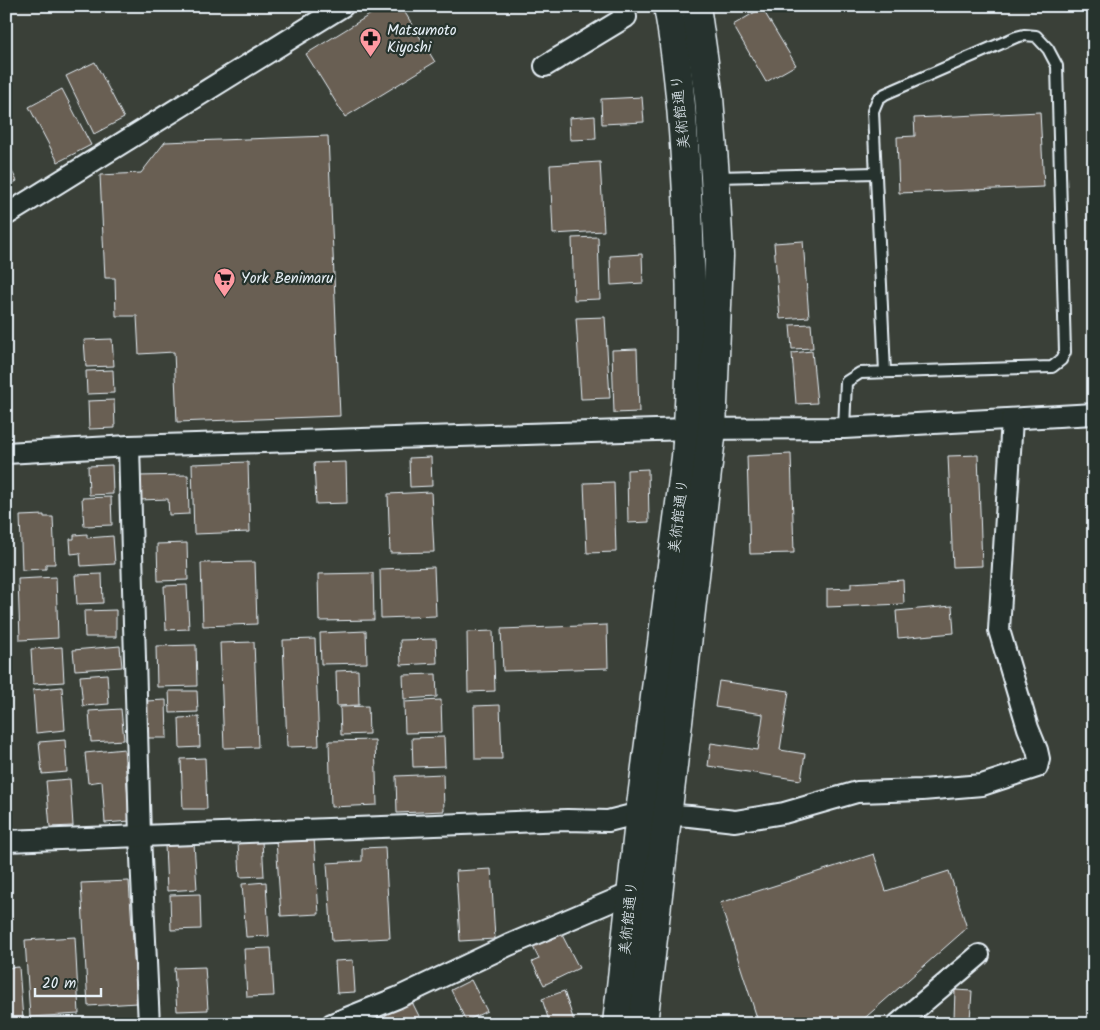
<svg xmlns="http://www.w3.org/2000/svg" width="1100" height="1030" viewBox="0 0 1100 1030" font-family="Kalam,'Klee One',sans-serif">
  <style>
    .building { fill: #695e53; stroke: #e8f1f8 }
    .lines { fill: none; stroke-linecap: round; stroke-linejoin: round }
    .lane-casing { stroke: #e8f1f8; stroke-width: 14 }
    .street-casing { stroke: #e8f1f8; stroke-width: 24 }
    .secondary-casing { stroke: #e8f1f8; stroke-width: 31 }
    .lane { stroke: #26332d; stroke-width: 10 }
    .street { stroke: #26332d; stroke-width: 20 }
    .secondary { stroke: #26332d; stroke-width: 28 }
    .labels { text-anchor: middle; stroke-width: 4.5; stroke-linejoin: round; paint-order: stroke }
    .poi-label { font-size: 15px; fill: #e8f1f8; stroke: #26332d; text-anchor: start }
    .street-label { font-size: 15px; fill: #e8f1f8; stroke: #26332d }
  </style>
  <rect width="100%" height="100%" fill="#3a4038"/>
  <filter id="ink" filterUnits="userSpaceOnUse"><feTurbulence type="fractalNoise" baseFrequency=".02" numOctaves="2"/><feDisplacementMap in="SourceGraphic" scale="10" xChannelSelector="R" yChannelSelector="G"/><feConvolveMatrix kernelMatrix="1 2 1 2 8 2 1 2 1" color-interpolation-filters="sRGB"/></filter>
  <g filter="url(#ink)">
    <g class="building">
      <polygon points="384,6 401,6 435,62 345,117 306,54"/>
      <polygon points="762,8 796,65 766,82 733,25"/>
      <polygon points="95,62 124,118 94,134 66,76"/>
      <polygon points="62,89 91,145 58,162 29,107"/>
      <polygon points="642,97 644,122 602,124 601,99"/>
      <polygon points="1040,112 1044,187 899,193 897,137 915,136 914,118"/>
      <polygon points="595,116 596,139 570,140 569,118"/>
      <polygon points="328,136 340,416 177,422 174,352 139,354 137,316 116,316 115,278 105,278 100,175 141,173 165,142"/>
      <polygon points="6,160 17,181 6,187"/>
      <polygon points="600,162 604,231 553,234 550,165"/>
      <polygon points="598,237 600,299 574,300 572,238"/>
      <polygon points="803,241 809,317 780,319 774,243"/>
      <polygon points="642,254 643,283 611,285 610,256"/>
      <polygon points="605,317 610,398 581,399 576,318"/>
      <polygon points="811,324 813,348 792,349 790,325"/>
      <polygon points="112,339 114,366 86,367 84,340"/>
      <polygon points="637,349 639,412 614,413 612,350"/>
      <polygon points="812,351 817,403 796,404 792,353"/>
      <polygon points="113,370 114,393 87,394 86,371"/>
      <polygon points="114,400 115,428 89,429 88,401"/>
      <polygon points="791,454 794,553 750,554 747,456"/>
      <polygon points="978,455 982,566 953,567 948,456"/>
      <polygon points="431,457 432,486 410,487 409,458"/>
      <polygon points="248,462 250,532 194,534 192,464"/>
      <polygon points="346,462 347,503 316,504 314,463"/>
      <polygon points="112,465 113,494 89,495 88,466"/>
      <polygon points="648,469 649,522 628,523 627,470"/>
      <polygon points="188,475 189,514 169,515 168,499 139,500 138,476"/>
      <polygon points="614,482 616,552 587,553 584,483"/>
      <polygon points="431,492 434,552 390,553 388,494"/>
      <polygon points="111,497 112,525 84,526 82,498"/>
      <polygon points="44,515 44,517 53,517 55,564 46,564 46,569 22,570 20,516"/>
      <polygon points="87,534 87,538 113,536 115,564 81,566 80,553 71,554 70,539 74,539 74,535"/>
      <polygon points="187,543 188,580 158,581 157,544"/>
      <polygon points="255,562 257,624 203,626 201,563"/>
      <polygon points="434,567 436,616 381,618 380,569"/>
      <polygon points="373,573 374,620 319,621 318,574"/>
      <polygon points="102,574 103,603 77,604 75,575"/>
      <polygon points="56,577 58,638 20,640 18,579"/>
      <polygon points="903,580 904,604 827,607 827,589 851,588 851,583"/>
      <polygon points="187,585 189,629 166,630 164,586"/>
      <polygon points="952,606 954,633 898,638 896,611"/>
      <polygon points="116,610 116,637 85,637 84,611"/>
      <polygon points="607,625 608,668 503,671 501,629"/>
      <polygon points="366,631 367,663 321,664 320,633"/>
      <polygon points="493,631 495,691 468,692 467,632"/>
      <polygon points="315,639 319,746 287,747 283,640"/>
      <polygon points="436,639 437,663 401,665 400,640"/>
      <polygon points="254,642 258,747 224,748 220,643"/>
      <polygon points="196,645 197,686 157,687 156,646"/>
      <polygon points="120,646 122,667 75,670 73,650"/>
      <polygon points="62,647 64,682 33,684 31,649"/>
      <polygon points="358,670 359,705 337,706 336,671"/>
      <polygon points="107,674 109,704 83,706 80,676"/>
      <polygon points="436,674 437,697 404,699 403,675"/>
      <polygon points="719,681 789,691 780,750 805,754 801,780 708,766 711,743 758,750 763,716 763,714 715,707"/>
      <polygon points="62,687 65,730 36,733 33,690"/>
      <polygon points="169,691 197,691 198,712 170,713"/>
      <polygon points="166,700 167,738 147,738 146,701"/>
      <polygon points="441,700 442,732 405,733 404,702"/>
      <polygon points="500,705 502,759 475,759 474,706"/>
      <polygon points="368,706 369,734 341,735 340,707"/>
      <polygon points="121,709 124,740 91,742 89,711"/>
      <polygon points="199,717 200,747 180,748 179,718"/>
      <polygon points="444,737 445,766 413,767 412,738"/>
      <polygon points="65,740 67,772 42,774 39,742"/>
      <polygon points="375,740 377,805 331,807 329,741"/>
      <polygon points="124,749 130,821 105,823 102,781 88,783 85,753"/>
      <polygon points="205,758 207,809 183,809 181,759"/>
      <polygon points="443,774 444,811 397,813 396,776"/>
      <polygon points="70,779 73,826 50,827 46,781"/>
      <polygon points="314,838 319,914 281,916 276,840"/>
      <polygon points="262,841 264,876 240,877 238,842"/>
      <polygon points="194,843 197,889 167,891 165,845"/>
      <polygon points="385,847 390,938 332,941 327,863 362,861 362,848"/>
      <polygon points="874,854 886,891 949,871 967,928 858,1024 759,1024 720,903"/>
      <polygon points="491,869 495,939 460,941 456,871"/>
      <polygon points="129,881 137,1003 88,1006 81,883"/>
      <polygon points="266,882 269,936 246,937 242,884"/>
      <polygon points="200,894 201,929 171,930 170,895"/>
      <polygon points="560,931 579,968 544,985 532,962 539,959 532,945"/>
      <polygon points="75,937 79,1014 30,1017 25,940"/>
      <polygon points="271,948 274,996 247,997 244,949"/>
      <polygon points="353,960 355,992 337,993 335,961"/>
      <polygon points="19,967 23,1020 6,1021 6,968"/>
      <polygon points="205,967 208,1010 177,1011 174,968"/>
      <polygon points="471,980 487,1011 466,1021 451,990"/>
      <polygon points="955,990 972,991 970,1020 954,1019"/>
      <polygon points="564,991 575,1024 550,1024 542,999"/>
      <polygon points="411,1000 423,1024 390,1024 384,1013"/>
    </g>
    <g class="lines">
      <defs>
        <g id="lane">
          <polyline points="717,177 875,173"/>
          <polyline points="844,428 846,382 860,373 1052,367 1061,360 1065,352 1057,66 1048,49 1036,36 1024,35 1016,37 885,94 878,99 873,111 885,372"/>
        </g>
        <g id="street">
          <polyline points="545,66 626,17 621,6"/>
          <polyline points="6,215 343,6"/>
          <polyline points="129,446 140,836 149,1024"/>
          <polyline points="6,453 129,446 688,429 844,428 1094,414"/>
          <polyline points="6,841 567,820 608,821 640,813 690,816 735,821 784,813 857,792 922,790 982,785 1037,767 1039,759 1037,750 1028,728 999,630 1012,419"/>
          <polyline points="332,1024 397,998 509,945 631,893"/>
          <polyline points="898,1024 979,955"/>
        </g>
        <g id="secondary">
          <path d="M 617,1024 L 640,813 L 686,457 C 693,364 692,270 686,176 C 683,120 678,62 668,6"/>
          <polyline points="643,1024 712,429 719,256 715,177 709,98 696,6"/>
        </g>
      </defs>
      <use href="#lane" class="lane-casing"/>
      <use href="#street" class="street-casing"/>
      <use href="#secondary" class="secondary-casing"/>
      <use href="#lane" class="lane"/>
      <use href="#street" class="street"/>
      <use href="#secondary" class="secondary"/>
    </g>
  </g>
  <defs>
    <symbol id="pharmacy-pin" viewBox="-11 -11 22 30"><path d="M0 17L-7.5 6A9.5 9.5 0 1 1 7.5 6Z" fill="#ff9aa2" stroke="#26332d"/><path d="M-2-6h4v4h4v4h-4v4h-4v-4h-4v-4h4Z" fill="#111"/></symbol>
    <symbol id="supermarket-pin" viewBox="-11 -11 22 30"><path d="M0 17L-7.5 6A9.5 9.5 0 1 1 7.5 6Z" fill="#ff9aa2" stroke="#26332d"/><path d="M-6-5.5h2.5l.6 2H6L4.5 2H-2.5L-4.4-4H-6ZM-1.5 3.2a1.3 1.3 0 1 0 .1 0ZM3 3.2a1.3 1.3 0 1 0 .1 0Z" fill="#111"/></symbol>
  </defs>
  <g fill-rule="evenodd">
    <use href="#pharmacy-pin" x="358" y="26" width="25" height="34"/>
    <use href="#supermarket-pin" x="212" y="266" width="25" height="34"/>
  </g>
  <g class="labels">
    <g class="poi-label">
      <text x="387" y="35">Matsumoto<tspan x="387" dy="17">Kiyoshi</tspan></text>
      <text x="241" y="283">York Benimaru</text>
    </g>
    <g class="street-label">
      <text transform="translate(680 112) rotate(-96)" y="5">美術館通り</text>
      <text transform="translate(678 516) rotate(-83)" y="5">美術館通り</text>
      <text transform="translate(628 918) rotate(-84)" y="5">美術館通り</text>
    </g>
  </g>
  <rect width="1100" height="1030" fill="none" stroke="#26332d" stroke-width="25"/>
  <rect x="12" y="12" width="1075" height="1005" fill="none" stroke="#e8f1f8" stroke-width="2" filter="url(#ink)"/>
  <path d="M35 988v8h66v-8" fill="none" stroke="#e8f1f8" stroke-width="2.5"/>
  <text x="42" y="988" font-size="15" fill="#e8f1f8" stroke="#26332d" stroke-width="4" paint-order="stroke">20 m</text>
</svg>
